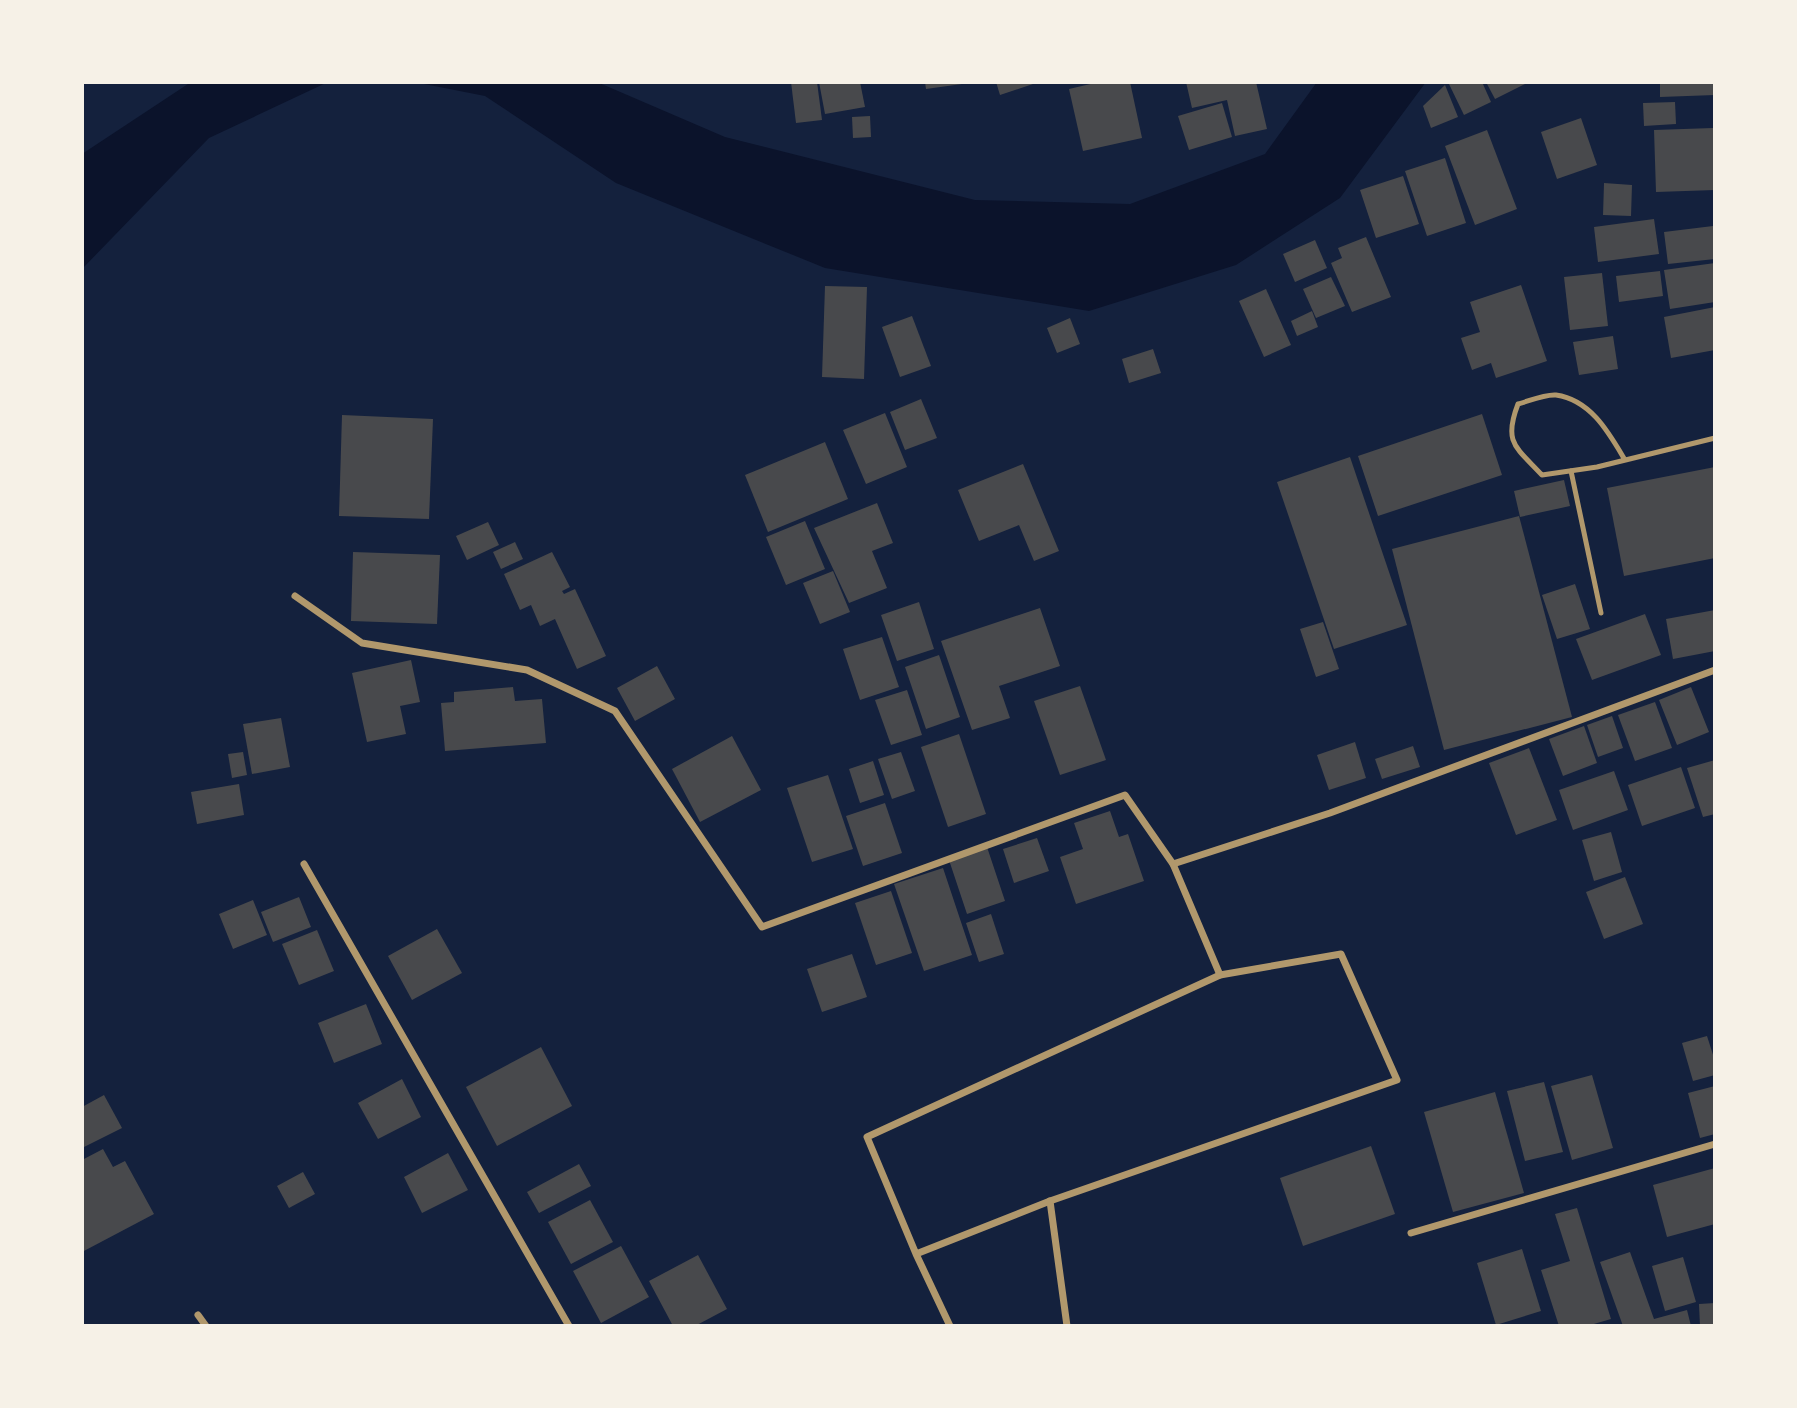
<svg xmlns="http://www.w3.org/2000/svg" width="1797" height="1408" viewBox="0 0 1797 1408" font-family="Lato,sans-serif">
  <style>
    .water { fill: #0b132b }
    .building { fill: #48494c }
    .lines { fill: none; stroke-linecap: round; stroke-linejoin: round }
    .service { stroke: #b1986c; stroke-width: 5 }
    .minor { stroke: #b1986c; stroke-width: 7 }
  </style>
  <rect width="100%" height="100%" fill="#14213d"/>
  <g class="water">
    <polygon points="191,82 328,82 209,138 82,269 82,154"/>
    <polygon points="414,82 597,82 725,137 975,200 1130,204 1265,154 1317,82 1426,82 1340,198 1236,265 1089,311 825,268 616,183 485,96"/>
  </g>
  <g class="building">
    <polygon points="791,82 817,82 822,120 796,123"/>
    <polygon points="819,82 860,82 865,107 825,114"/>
    <polygon points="925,82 962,82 962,84 926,89"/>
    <polygon points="996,82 1032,82 1033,84 1000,95"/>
    <polygon points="1099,82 1130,82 1142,138 1083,151 1069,89"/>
    <polygon points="1186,82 1256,82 1267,129 1235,136 1227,100 1192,108"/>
    <polygon points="1448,82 1482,82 1491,102 1464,115"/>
    <polygon points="1486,82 1529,82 1495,99"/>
    <polygon points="1660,82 1715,82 1715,95 1660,97"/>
    <polygon points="1445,85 1458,117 1431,128 1423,106"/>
    <polygon points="1675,102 1676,124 1644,126 1643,103"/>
    <polygon points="1222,103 1232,137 1189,150 1178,116"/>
    <polygon points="870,116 871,137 853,138 852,117"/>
    <polygon points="1581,118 1597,165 1557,179 1541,132"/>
    <polygon points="1713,128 1715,190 1656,192 1654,130"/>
    <polygon points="1487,130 1517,209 1475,225 1445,146"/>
    <polygon points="1445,158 1466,223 1427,236 1405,171"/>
    <polygon points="1403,176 1419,224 1376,238 1360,190"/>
    <polygon points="1604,183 1632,185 1631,216 1603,215"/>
    <polygon points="1654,219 1659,254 1598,262 1594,227"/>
    <polygon points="1713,226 1715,259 1668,264 1664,232"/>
    <polygon points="1366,237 1391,297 1352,312 1331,263 1342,258 1338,248"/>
    <polygon points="1315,240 1327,268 1295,282 1283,254"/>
    <polygon points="1715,263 1715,302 1670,309 1664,270"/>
    <polygon points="1660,271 1663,296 1619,302 1616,276"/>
    <polygon points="1602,273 1608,326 1570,330 1564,277"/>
    <polygon points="1331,277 1345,306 1316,318 1303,289"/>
    <polygon points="1521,285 1547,361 1496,378 1491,363 1472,370 1461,338 1480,332 1470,302"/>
    <polygon points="825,286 867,287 864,379 822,377"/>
    <polygon points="1266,289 1291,345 1264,357 1239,301"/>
    <polygon points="1715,307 1715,350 1671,358 1664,317"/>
    <polygon points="1312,311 1318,327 1297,336 1291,321"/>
    <polygon points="912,316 931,366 900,377 882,327"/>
    <polygon points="1070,318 1080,344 1057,353 1047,328"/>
    <polygon points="1613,336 1618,369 1579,375 1573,342"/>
    <polygon points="1153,349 1161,373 1129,383 1122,359"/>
    <polygon points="921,399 937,438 905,450 890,412"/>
    <polygon points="885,413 907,467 866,484 843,430"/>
    <polygon points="1482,414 1502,475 1378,516 1358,456"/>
    <polygon points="342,415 433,419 429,519 339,516"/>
    <polygon points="825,442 848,499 768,532 745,475"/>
    <polygon points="1350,457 1407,625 1334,649 1277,482"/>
    <polygon points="1023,464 1059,551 1034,561 1019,525 979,541 958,490"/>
    <polygon points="1715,467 1715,558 1624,576 1607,488"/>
    <polygon points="1564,480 1570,506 1520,517 1514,491"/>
    <polygon points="877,503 893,543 872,551 887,588 849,603 814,528"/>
    <polygon points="1519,516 1572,717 1444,750 1392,549"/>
    <polygon points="805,521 825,569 786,585 766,537"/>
    <polygon points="488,522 499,545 467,560 456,536"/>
    <polygon points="515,542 523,559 501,569 493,552"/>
    <polygon points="353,552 440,555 437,624 351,621"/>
    <polygon points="552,552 570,587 562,591 564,594 575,589 606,656 577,669 555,619 540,626 531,605 520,610 504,574"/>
    <polygon points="833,571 850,612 820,624 803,583"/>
    <polygon points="1575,584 1590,629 1557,639 1542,595"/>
    <polygon points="919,602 934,649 897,661 881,615"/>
    <polygon points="1040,608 1060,666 999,686 1010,718 972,730 941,641"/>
    <polygon points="1715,610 1715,651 1673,659 1666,619"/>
    <polygon points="1645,614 1661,655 1592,680 1576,639"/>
    <polygon points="1323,622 1339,669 1316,677 1300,629"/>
    <polygon points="882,637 899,687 860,700 843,649"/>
    <polygon points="939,655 960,717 926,729 905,667"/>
    <polygon points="411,660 420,702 400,706 406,734 367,742 352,673"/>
    <polygon points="657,666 675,699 635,721 617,688"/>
    <polygon points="1080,686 1106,760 1060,775 1034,701"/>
    <polygon points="513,687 515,701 542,699 546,743 445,751 441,703 454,702 454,692"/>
    <polygon points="1691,687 1709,732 1677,745 1659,700"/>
    <polygon points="907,690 922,735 891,745 875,700"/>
    <polygon points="1655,702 1672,748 1635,761 1618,715"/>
    <polygon points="1612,716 1623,748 1598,757 1587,725"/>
    <polygon points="281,718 290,767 252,774 243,724"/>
    <polygon points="1584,726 1597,763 1563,776 1549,739"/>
    <polygon points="959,734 986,814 948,827 921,747"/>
    <polygon points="732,736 761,790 700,822 672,769"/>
    <polygon points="1355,742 1366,778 1329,790 1317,755"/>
    <polygon points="1413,746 1420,767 1382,779 1375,759"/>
    <polygon points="1529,748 1557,820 1516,835 1489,763"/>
    <polygon points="243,752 247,775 232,778 228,754"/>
    <polygon points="901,752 915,791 892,799 878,759"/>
    <polygon points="1715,760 1715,814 1703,817 1687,768"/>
    <polygon points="873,761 884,795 860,803 849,769"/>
    <polygon points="1681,767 1695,808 1642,826 1628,785"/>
    <polygon points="1614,771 1628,810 1573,830 1559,790"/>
    <polygon points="828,775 853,849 812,862 787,788"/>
    <polygon points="239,784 244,815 197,824 191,792"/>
    <polygon points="885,803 902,853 863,866 846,816"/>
    <polygon points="1110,811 1119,837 1128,834 1144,881 1076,904 1060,857 1083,849 1074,823"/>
    <polygon points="1611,832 1622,872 1594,881 1582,840"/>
    <polygon points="1037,838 1049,871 1014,883 1003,849"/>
    <polygon points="987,847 1005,901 967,914 949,860"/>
    <polygon points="943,868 972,955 924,971 894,884"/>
    <polygon points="1625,877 1643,924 1604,939 1586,892"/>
    <polygon points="891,891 912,953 876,965 855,903"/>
    <polygon points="299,897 311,927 273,942 261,912"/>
    <polygon points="253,900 267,935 233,949 219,914"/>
    <polygon points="991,914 1004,954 979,962 966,923"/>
    <polygon points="437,929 462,973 412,1000 388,956"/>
    <polygon points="317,930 334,971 299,985 282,944"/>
    <polygon points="852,954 867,997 822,1012 807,969"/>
    <polygon points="366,1004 382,1044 334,1063 318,1023"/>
    <polygon points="1707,1036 1715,1061 1715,1075 1693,1081 1682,1043"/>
    <polygon points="541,1047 572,1106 497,1146 466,1087"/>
    <polygon points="1592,1075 1613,1148 1572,1160 1551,1086"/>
    <polygon points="402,1079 421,1117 378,1139 358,1103"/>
    <polygon points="1544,1082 1563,1152 1525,1161 1507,1091"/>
    <polygon points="1715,1086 1715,1134 1700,1138 1688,1093"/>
    <polygon points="1495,1092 1524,1193 1453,1212 1424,1112"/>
    <polygon points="104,1095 122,1128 82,1148 82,1107"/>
    <polygon points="1371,1146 1395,1214 1303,1246 1280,1178"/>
    <polygon points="103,1149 113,1167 125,1161 154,1214 82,1252 82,1160"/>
    <polygon points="448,1153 468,1190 422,1213 404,1177"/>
    <polygon points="579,1164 591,1186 539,1213 527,1192"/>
    <polygon points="1715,1168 1715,1224 1667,1237 1653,1185"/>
    <polygon points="303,1172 315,1194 289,1208 277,1186"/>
    <polygon points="590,1200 613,1242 571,1264 548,1222"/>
    <polygon points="1577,1208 1611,1319 1587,1326 1559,1326 1541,1270 1570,1261 1555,1214"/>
    <polygon points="621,1246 649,1297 601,1323 573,1271"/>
    <polygon points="1522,1249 1541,1311 1496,1325 1477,1263"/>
    <polygon points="1630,1252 1654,1319 1687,1310 1691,1326 1623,1326 1600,1262"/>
    <polygon points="698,1255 727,1309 695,1326 673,1326 649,1281"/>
    <polygon points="1683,1257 1696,1302 1665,1311 1652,1266"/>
    <polygon points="1715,1303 1715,1326 1700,1326 1699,1304"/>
  </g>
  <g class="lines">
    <g class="service">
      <path d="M 1625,460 C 1609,433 1591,400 1556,395 C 1545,394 1529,401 1518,404 C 1503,443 1516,447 1542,475 L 1597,467 L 1715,438"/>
      <polyline points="1571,471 1601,613"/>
    </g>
    <g class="minor">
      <polyline points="295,596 362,643 527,670 615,711 762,927 1125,795 1173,864 1330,813 1715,670"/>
      <polyline points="304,864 569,1326"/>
      <polyline points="1173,864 1220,975"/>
      <polyline points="1050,1201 1067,1326"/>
      <polyline points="1411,1233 1715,1144"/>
      <polyline points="916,1254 1050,1201 1397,1080 1341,954 1220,975 867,1137 916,1254 950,1326"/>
      <polyline points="198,1315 206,1326"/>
    </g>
  </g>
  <rect width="1797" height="1408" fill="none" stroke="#f6f1e7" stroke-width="168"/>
</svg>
